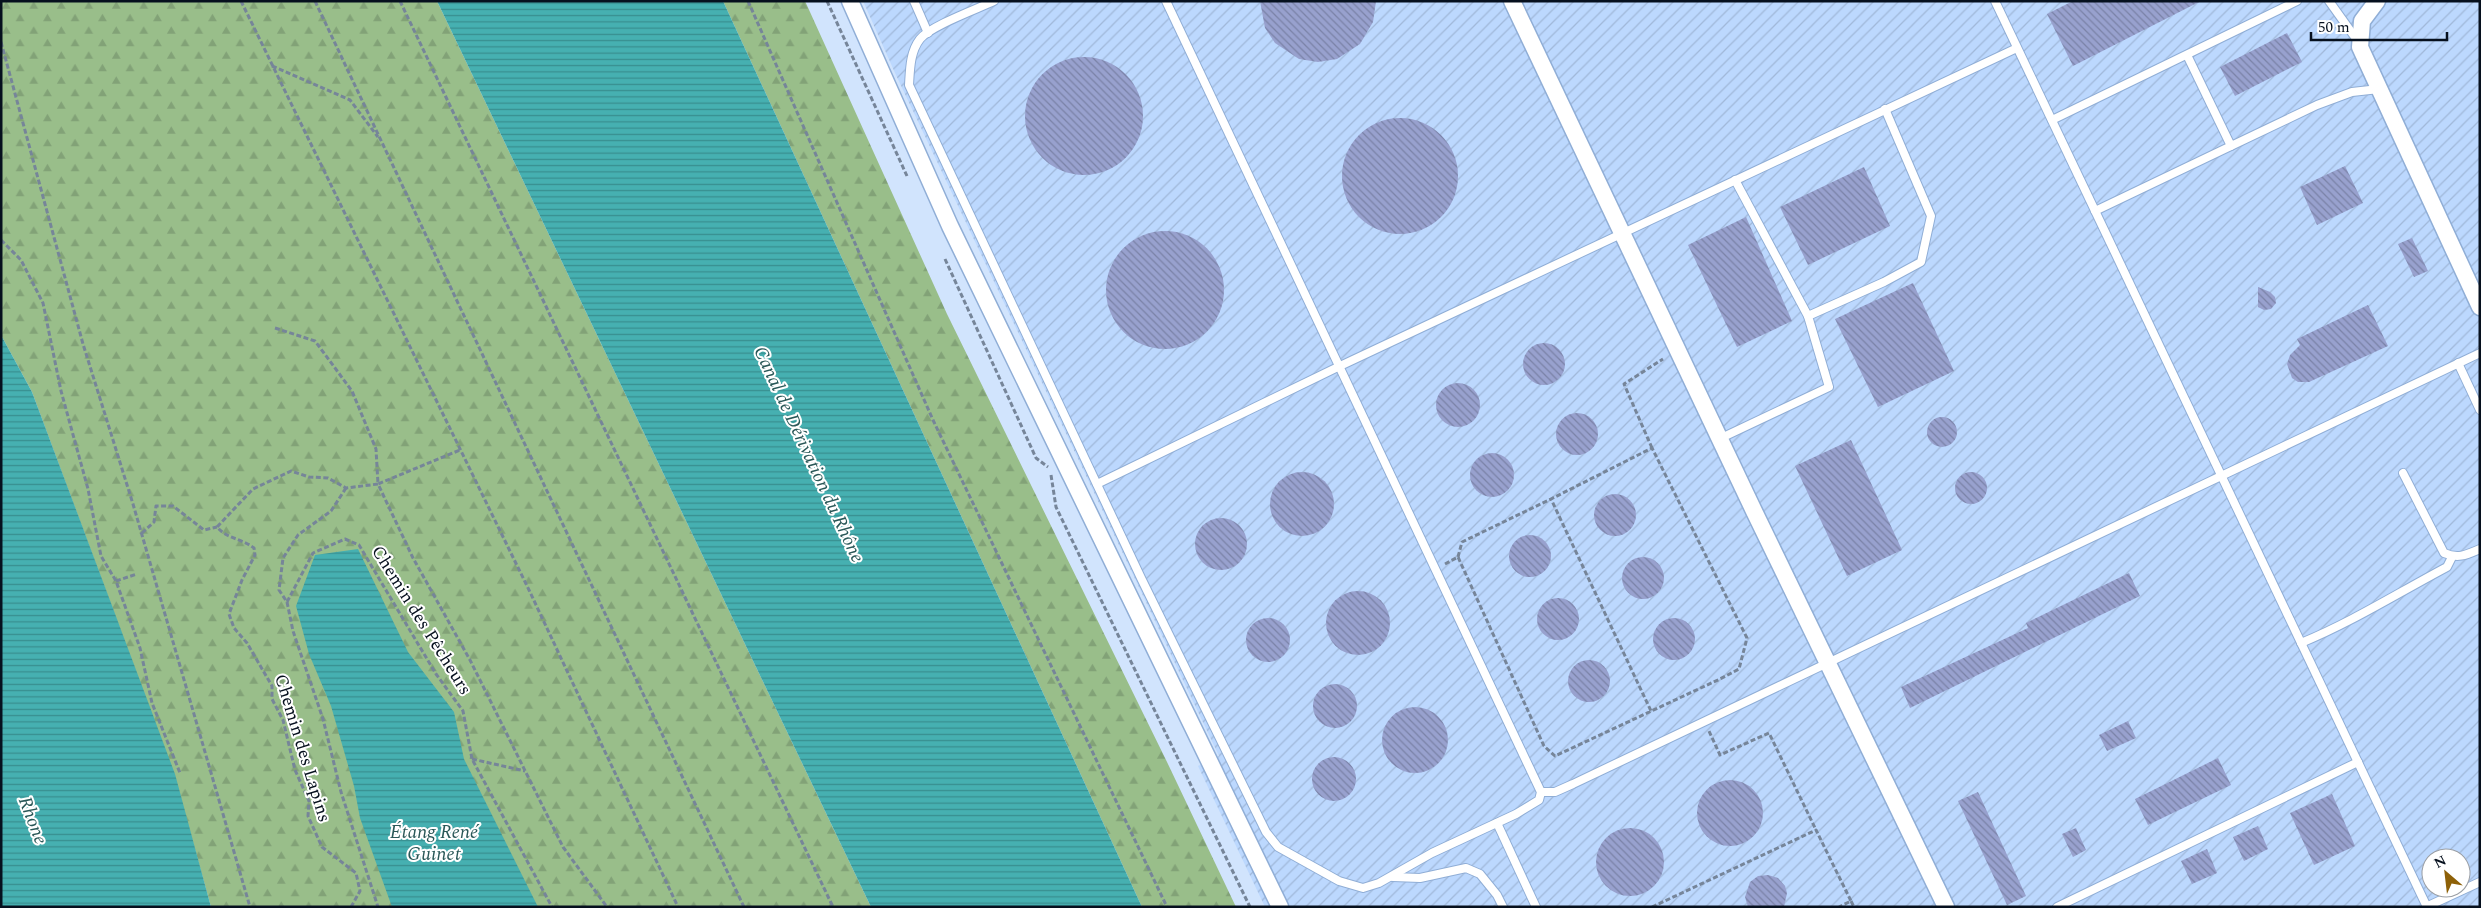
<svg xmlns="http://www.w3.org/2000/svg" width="2481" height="908" viewBox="0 0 2481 908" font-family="Spectral,serif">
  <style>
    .industrial { fill: url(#industrial-furrows); fill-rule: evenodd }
    .forest { fill: url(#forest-firs) }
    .water { fill: url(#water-rules) }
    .building { fill: url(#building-back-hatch) }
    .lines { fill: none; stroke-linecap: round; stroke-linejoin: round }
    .lane-casing { stroke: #90aed6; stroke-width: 10 }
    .street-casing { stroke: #90aed6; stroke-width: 19 }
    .path { stroke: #768599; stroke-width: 3; stroke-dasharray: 5 2.5; stroke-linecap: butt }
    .lane { stroke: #fff; stroke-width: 8 }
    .street { stroke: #fff; stroke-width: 16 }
    .labels { text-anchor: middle; stroke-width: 4; stroke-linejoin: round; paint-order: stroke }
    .street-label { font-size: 18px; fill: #06101e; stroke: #fff }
    .water-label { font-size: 19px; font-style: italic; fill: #2a5858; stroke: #fff }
  </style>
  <defs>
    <pattern id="industrial-furrows" width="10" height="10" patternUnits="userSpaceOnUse" patternTransform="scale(1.25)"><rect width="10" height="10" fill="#bcd8fe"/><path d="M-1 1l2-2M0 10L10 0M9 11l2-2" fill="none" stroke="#a0b8d9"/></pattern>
    <pattern id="forest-firs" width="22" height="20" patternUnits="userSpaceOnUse" patternTransform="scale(1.25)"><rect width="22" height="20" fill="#99be8a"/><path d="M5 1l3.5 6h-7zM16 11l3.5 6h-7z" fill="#82a277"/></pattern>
    <pattern id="water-rules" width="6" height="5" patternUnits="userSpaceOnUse" patternTransform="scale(1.25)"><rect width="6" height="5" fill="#46b0b1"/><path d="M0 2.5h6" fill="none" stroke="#388e8f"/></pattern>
    <pattern id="building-back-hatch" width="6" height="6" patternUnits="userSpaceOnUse" patternTransform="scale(1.25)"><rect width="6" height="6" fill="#98a1ce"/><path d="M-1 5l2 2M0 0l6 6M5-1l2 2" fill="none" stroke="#7a82a7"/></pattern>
  </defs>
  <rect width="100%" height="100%" fill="#d1e4fd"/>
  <path class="industrial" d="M 863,1 L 2480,1 L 2480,907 L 1265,907 L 1198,766 L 1219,756 L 895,73 ZM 2431,858 L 2461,858 L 2461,888 L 2431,888 Z"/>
  <g class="forest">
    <polygon points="1,1 437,1 871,907 211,907 174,774 32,392 1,335"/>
    <polygon points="723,1 805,1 947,314 1167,762 1236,907 1142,907"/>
  </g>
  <g class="water">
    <polygon points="437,1 723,1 1142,907 871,907"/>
    <polygon points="1,335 32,392 175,774 211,907 1,907"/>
    <polygon points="358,549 408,652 454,712 464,759 538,907 392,907 360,818 354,786 331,706 309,654 296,606 315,555"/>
  </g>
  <g class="building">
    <polygon points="1260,1 1376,1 1373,22 1360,44 1337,59 1318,62 1299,59 1275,43 1265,28"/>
    <polygon points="2073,1 2201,1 2073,66 2047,14"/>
    <polygon points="2287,33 2302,62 2235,96 2220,67"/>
    <circle cx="1084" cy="116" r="59"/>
    <circle cx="1400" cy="176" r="58"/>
    <polygon points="2345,166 2363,203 2317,225 2300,187"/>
    <polygon points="1864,167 1890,226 1808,265 1780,207"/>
    <polygon points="1746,217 1792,321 1737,347 1688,245"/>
    <circle cx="1165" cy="290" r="59"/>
    <polygon points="2412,238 2428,271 2414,277 2398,244"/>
    <polygon points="1913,283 1954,371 1878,407 1835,319"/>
    <polygon points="2258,287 2270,292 2275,297 2276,303 2271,309 2264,310 2258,307"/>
    <polygon points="2368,305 2388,346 2309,382 2298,382 2292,378 2287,364 2290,355 2300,345 2297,339"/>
    <circle cx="1544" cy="364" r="21"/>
    <circle cx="1458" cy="405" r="22"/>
    <circle cx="1577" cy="434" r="21"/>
    <circle cx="1942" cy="432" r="15"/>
    <polygon points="1851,440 1902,550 1847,576 1795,466"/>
    <circle cx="1492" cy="475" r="22"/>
    <circle cx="1302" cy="504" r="32"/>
    <circle cx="1971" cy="488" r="16"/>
    <circle cx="1615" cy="515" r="21"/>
    <circle cx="1221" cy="544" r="26"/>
    <circle cx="1530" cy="556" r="21"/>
    <circle cx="1643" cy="578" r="21"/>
    <polygon points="2129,573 2140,596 1910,708 1901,687 2028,628 2026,623"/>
    <circle cx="1358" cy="623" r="32"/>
    <circle cx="1558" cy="619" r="21"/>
    <circle cx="1268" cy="640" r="22"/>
    <circle cx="1674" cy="639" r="21"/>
    <circle cx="1589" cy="681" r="21"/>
    <circle cx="1335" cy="706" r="22"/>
    <circle cx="1415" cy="740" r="33"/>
    <polygon points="2128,721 2136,738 2107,751 2099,735"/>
    <circle cx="1334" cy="779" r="22"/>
    <polygon points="2218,758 2231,785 2148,825 2135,799"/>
    <circle cx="1730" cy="813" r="33"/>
    <polygon points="1978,792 2026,896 2007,905 1958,801"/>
    <polygon points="2332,794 2355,846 2314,865 2290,813"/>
    <polygon points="2258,826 2268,849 2244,861 2233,837"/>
    <polygon points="2076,828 2086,850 2073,857 2062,834"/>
    <circle cx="1630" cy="862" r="34"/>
    <polygon points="2207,849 2217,873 2192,884 2181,861"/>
    <polygon points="1768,875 1778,878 1785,886 1787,893 1784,907 1748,907 1745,897 1750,882 1758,876"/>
  </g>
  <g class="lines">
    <defs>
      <g id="lane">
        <polyline points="914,1 928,33"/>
        <path d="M 994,1 C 977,9 930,26 920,39 C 910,52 910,69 909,85 L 1141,578 L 1266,832 L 1278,847 L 1339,881 L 1363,888 L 1379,883 L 1432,853 L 1516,814 L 1539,800 L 1541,792 L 1166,1"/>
        <polyline points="1995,1 2427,907"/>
        <polyline points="2329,1 2357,40"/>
        <polyline points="2187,55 2231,146 2317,105 2352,92 2379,89"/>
        <polyline points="2052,120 2297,1"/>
        <polyline points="1735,180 1808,316"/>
        <polyline points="2095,211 2231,146"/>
        <polyline points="2458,363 2480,410"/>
        <polyline points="1719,439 1829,387 1808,316 1884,282 1921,262 1931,216 1885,109"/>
        <path d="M 2403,473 L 2444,553 C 2458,559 2466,555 2480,549"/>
        <polyline points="1097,484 1340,366 2017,48"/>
        <path d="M 2301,643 C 2352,622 2398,593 2447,567 L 2452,557"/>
        <polyline points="1541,792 1555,792 1573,784 2480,353"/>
        <polyline points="1497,823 1536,907"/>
        <polyline points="1393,877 1420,878 1466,868 1480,874 1497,895 1503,907"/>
        <polyline points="2057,907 2358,762"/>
        <polyline points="2426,907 2480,882"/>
      </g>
      <g id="street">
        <polyline points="850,1 950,226 1280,907"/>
        <polyline points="1512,1 1753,509 1946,907"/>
        <polyline points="2377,1 2362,21 2360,47 2480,307"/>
      </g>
    </defs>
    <use href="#lane" class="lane-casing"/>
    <use href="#street" class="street-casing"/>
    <g class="path">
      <polyline points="241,1 529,590 678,907"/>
      <polyline points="315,1 744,907"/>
      <polyline points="400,1 833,907"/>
      <polyline points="748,1 933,420 1167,907"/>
      <polyline points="827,1 907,176"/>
      <polyline points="1,42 83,344 133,504 250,907"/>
      <polyline points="272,66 350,100 378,137"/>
      <polyline points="1,240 21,260 43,303 61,391 88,489 101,556 116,581 140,648 152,703 180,773"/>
      <polyline points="945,259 1036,458 1048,467"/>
      <polyline points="275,328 315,341 352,391 376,449 378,484 460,450"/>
      <polyline points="1652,448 1624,384 1663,359"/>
      <polyline points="1051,475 1056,507 1250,907"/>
      <polyline points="346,488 331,511 298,535 283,558 279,590 287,602 313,553 345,539 359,545 436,674 463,711 472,759 552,907"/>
      <polyline points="142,533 154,522 156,506 173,506 204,530 217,527"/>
      <polyline points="1458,557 1462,542 1551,499"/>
      <polyline points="1445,564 1458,557 1544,746 1555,756 1720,679 1739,669 1747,638 1652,448 1551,499 1651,711"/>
      <polyline points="116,581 137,574"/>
      <polyline points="287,602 293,631 323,719 341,792 378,907"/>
      <polyline points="1709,731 1720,755 1769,733 1816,830"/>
      <polyline points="472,759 525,771"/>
      <polyline points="1851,901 1854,907"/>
      <path d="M 351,907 L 360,891 L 356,873 L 322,847 L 308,816 L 309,801 L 295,770 L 283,720 L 272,699 L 272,686 L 247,643 L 234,628 L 229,614 L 242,580 L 255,555 L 254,548 C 241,538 227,539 217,527 L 253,489 L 291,471 L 309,477 L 328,478 L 346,488 L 378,484 L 413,558 L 470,660 L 563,847 L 607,907"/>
      <polyline points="1652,907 1816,830 1851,901 1839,907"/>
    </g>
    <use href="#lane" class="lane"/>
    <use href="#street" class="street"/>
  </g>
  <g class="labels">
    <g class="street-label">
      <text transform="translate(422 620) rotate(58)" y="6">Chemin des Pêcheurs</text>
      <text transform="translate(303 748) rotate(73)" y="6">Chemin des Lapins</text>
    </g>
    <g class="water-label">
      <text transform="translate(810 454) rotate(65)" y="7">Canal de Dérivation du Rhône</text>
      <text transform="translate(34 820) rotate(69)" y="7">Rhone</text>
      <text x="434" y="838">Étang René<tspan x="434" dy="22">Guinet</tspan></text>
    </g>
  </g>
  <rect width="2481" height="908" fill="none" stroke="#06101e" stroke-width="5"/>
  <g transform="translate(2446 873) rotate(332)"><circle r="24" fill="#ffffff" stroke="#9b9fa5"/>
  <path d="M0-4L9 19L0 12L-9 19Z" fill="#8e6108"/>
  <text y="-8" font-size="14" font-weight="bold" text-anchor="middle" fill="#06101e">N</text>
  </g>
  <path d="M2311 32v8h136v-8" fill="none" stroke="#06101e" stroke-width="2.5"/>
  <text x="2318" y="32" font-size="15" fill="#06101e" stroke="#ffffff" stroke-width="4" paint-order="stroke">50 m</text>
</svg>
